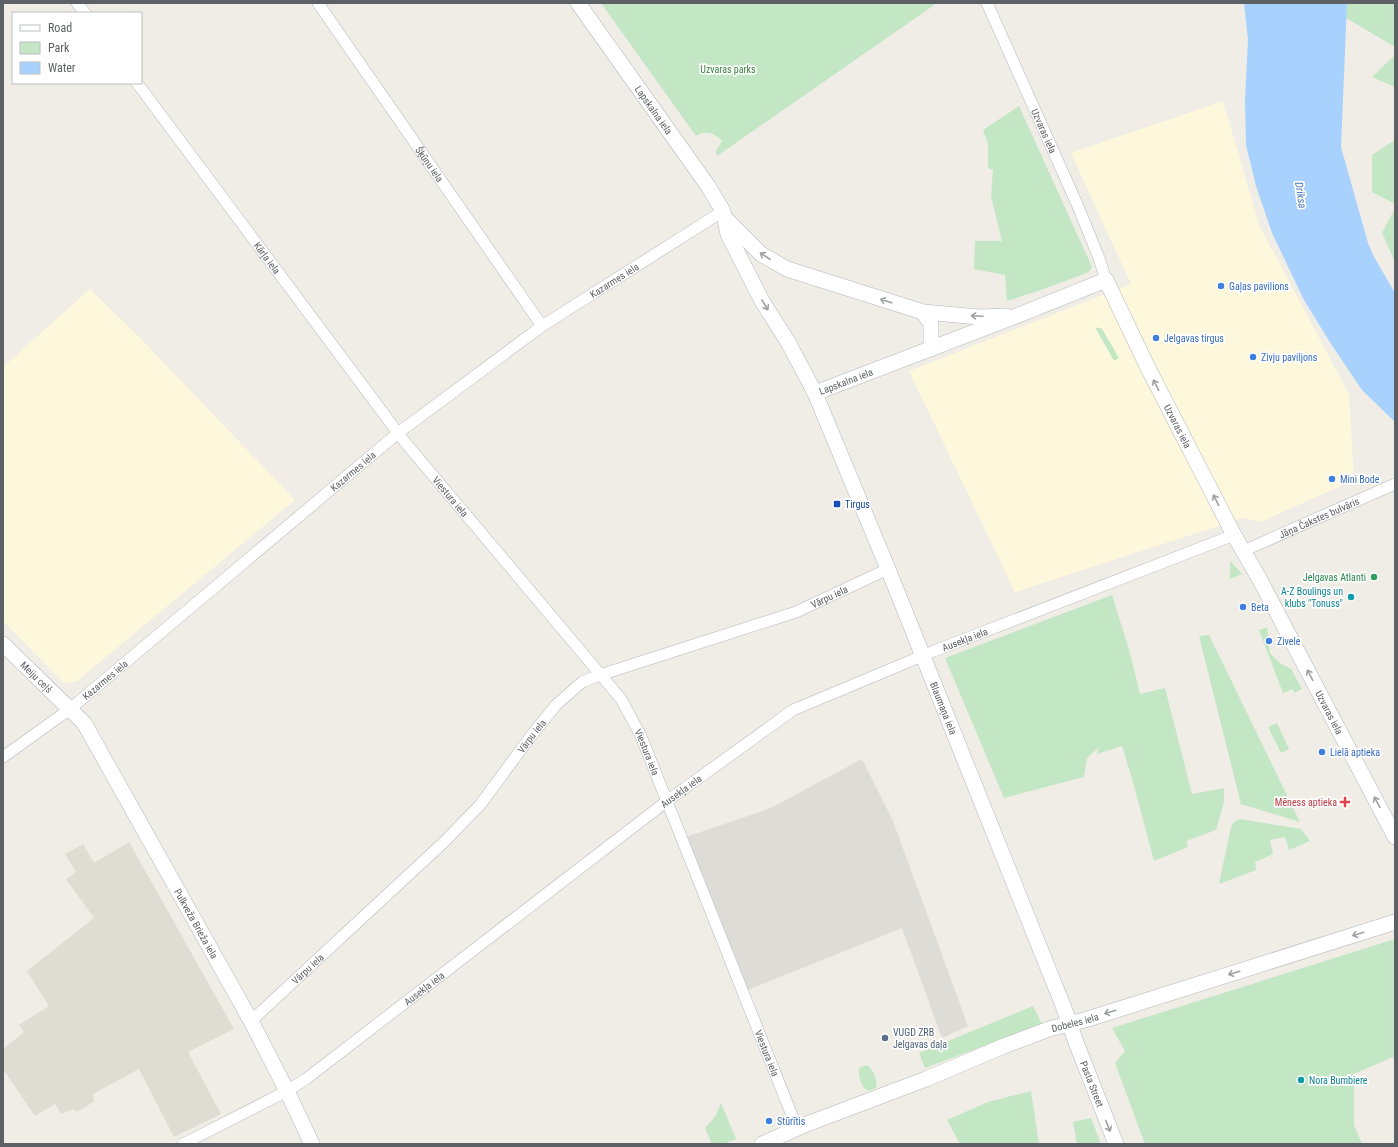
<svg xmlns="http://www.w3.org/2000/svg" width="1398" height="1147" viewBox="0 0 1398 1147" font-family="'Roboto Condensed',sans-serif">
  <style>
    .commercial { fill: #fdf8dc }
    .industrial { fill: #dedcd7 }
    .education { fill: #dfddd3 }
    .green { fill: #c3e6c5 }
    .water { fill: #a8d2fd }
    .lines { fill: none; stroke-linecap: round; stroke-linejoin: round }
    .street-casing { stroke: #b6b7bc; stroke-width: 12 }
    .secondary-casing { stroke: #b4b7bc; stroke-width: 16 }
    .street { stroke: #fff; stroke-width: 11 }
    .secondary { stroke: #fff; stroke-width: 15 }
    .oneway { stroke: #9ea0a3 }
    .shop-dot { fill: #3f7fe0; stroke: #fff; stroke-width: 1.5 }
    .transit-dot { fill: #1a4fb4; stroke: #fff; stroke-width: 1.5 }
    .leisure-dot { fill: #2e9e5b; stroke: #fff; stroke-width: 1.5 }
    .culture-dot { fill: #0f9aa8; stroke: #fff; stroke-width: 1.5 }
    .health-dot { fill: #e0444e; stroke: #fff; stroke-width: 1.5 }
    .service-dot { fill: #5c6f8a; stroke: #fff; stroke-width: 1.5 }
    .labels { text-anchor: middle; stroke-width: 3.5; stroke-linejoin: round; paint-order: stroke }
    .park-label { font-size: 10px; fill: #378240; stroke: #fff }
    .street-label { font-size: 10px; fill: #5d6065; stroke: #fff }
    .shop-label { font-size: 10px; fill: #366cbe; stroke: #fff; text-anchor: start }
    .transit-label { font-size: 10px; fill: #164399; stroke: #fff; text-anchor: start }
    .leisure-label { font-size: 10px; fill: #27864d; stroke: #fff; text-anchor: end }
    .culture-label { font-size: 10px; fill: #0d838f; stroke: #fff; text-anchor: end }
    .health-label { font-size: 10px; fill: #be3a42; stroke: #fff; text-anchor: end }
    .service-label { font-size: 10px; fill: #4e5e75; stroke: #fff; text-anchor: start }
    .water-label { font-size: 11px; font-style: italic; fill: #4776b8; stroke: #fff }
  </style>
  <rect width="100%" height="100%" fill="#efede5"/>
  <g class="commercial">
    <polygon points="1223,101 1259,225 1349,394 1354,480 1260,522 1243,518 1015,592 909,371 1131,284 1071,153"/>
    <polygon points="90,289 144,342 295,500 77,681 64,683 3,621 3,367"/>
  </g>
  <polygon class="industrial" points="862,759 893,821 968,1026 942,1038 902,928 745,991 686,837 771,808"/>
  <polygon class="education" points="129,842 234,1029 188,1052 221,1114 174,1137 139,1069 93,1094 94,1102 76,1112 73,1109 61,1114 55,1104 35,1116 3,1069 3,1049 24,1032 19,1025 49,1006 27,971 94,918 66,879 76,872 65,854 83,844 94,863"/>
  <g class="green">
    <path d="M 601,3 L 937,3 L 717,156 L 716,151 L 722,141 C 715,133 705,130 696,136 Z"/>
    <polygon points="1347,3 1395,3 1395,47 1346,18"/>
    <polygon points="1395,55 1395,87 1372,77"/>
    <polygon points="1019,106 1092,267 1089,272 1044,289 1007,301 1005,275 974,269 975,241 1002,241 991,196 993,170 988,168 988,144 983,130"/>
    <polygon points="1395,140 1395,204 1372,192 1372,155"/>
    <polygon points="1395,208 1395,262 1382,233"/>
    <polygon points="1095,327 1102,329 1119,358 1114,361"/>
    <polygon points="1230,561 1242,574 1230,579"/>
    <polygon points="1112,595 1130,653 1140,694 1165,688 1192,794 1224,788 1224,802 1216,830 1186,841 1188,847 1154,861 1133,782 1122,746 1097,754 1099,747 1087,758 1084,777 1004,798 945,658"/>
    <polygon points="1267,627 1270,653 1280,663 1291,669 1302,689 1294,693 1293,689 1283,693 1259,630"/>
    <polygon points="1209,635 1300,822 1241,804 1199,636"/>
    <polygon points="1277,723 1289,749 1281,753 1268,727"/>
    <polygon points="1239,819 1301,829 1310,841 1289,850 1285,837 1270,840 1273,854 1255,862 1256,870 1219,884 1231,827 1234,822"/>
    <polygon points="1395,939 1395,1056 1354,1074 1354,1125 1362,1144 1145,1144 1115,1063 1125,1051 1112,1028"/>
    <polygon points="1033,1006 1042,1024 925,1068 919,1053"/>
    <path d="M 867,1065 C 873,1069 878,1081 876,1088 L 868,1091 C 861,1087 858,1075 859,1068 Z"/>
    <polygon points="1031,1091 1039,1144 960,1144 947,1120 988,1102"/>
    <polygon points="721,1103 736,1139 723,1144 712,1144 705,1128 715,1117"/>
    <polygon points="1091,1118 1101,1144 1077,1144 1073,1122"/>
  </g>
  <polygon class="water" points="1244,3 1347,3 1341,147 1368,243 1373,255 1395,293 1395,422 1362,390 1331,344 1304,300 1272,233 1256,186 1246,145 1245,100 1248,40"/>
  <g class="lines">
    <defs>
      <g id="street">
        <polyline points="77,3 85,13"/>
        <path id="s1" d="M 318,3 L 542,326"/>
        <path id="s2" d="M 987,3 L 1077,204 L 1099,258 L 1106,280"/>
        <path id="s3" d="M 137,83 L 404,441 L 621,699 L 641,736 L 797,1128"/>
        <path id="s4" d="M 1243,551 L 1395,484"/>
        <path id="s5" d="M 3,757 L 70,709 L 398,433 L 542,326 L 723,211"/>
        <path id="s6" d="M 251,1021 L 444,842 L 480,805 L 531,736 L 556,705 L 582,682 L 600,675 L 796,612 L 888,569"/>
        <path id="s7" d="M 183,1144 L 287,1091 L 306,1079 L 667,801 L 793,710 L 934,651 L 1234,535"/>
      </g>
      <g id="secondary">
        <path id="s8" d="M 578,3 L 708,186 L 723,211 L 728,234 L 762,301 L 788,342 L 815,393 L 888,569 L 1064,1008 L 1077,1045 L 1116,1144"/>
        <polyline points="726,219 761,254 787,269 923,312 979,317 1006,316"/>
        <polyline points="923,312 931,324 931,349"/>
        <path id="s9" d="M 815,393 L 1016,316 L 1106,280 L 1148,368 L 1234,535 L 1260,580 L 1395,837"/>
        <path id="s10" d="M 3,644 L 84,723 L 251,1021 L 287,1091 L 312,1144"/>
        <path id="s11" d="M 762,1144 L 807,1124 L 926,1079 L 1004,1046 L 1049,1029 L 1088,1019 L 1395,922"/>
      </g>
    </defs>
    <use href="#street" class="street-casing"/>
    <use href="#secondary" class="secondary-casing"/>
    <use href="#street" class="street"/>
    <use href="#secondary" class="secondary"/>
  </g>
  <defs><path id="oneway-shaft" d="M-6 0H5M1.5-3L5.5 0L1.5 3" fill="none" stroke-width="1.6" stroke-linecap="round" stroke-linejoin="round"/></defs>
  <g class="oneway">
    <use href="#oneway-shaft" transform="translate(765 256) rotate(-147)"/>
    <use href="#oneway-shaft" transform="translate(886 301) rotate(-162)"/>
    <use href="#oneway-shaft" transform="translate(765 305) rotate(59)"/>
    <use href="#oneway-shaft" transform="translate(977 316) rotate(-177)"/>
    <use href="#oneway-shaft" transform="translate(1156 385) rotate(-117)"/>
    <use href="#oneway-shaft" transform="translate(1216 500) rotate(-117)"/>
    <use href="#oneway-shaft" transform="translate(1310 675) rotate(-118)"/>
    <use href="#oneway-shaft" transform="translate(1377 802) rotate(-118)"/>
    <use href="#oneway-shaft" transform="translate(1358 934) rotate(163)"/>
    <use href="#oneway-shaft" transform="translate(1234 973) rotate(163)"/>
    <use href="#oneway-shaft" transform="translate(1110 1012) rotate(163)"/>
    <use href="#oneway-shaft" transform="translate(1108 1126) rotate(68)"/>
  </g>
  <g class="shop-dot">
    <circle cx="1221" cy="286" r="4"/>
    <circle cx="1156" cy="338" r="4"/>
    <circle cx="1253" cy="357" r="4"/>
    <circle cx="1332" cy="479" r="4"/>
    <circle cx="1243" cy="607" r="4"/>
    <circle cx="1269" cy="641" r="4"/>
    <circle cx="1322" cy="752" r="4"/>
    <circle cx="769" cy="1121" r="4"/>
  </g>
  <rect class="transit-dot" x="833" y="500" width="8" height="8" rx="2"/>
  <circle class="leisure-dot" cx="1374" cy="577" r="4"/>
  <g class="culture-dot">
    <circle cx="1351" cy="597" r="4"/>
    <circle cx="1301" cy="1080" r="4"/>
  </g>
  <path class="health-dot" d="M1343 796h4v4h4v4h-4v4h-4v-4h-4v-4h4z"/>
  <circle class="service-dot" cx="885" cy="1038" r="4"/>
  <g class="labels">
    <g class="park-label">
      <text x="728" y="73">Uzvaras parks</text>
    </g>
    <g class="street-label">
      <text dy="4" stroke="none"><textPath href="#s8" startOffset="131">Lapskalna iela</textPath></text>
      <text dy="4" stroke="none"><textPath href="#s2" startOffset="140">Uzvaras iela</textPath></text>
      <text dy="4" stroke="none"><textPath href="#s1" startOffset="196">Šķūņu iela</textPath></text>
      <text dy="4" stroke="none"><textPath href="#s3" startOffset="218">Kārļa iela</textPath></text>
      <text dy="4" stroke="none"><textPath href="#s5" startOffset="776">Kazarmes iela</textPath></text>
      <text dy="4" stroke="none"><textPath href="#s9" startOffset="33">Lapskalna iela</textPath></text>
      <text dy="4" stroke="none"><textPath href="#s9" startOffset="475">Uzvaras iela</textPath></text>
      <text dy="4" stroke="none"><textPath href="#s5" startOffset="452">Kazarmes iela</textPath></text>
      <text dy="4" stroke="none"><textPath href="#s3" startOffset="519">Viestura iela</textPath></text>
      <text dy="4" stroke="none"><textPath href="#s4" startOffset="83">Jāņa Čakstes bulvāris</textPath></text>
      <text dy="4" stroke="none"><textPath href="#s6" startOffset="737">Vārpu iela</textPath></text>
      <text dy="4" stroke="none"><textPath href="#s7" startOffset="936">Ausekļa iela</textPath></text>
      <text dy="4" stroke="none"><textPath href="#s10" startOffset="47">Meiju ceļš</textPath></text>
      <text dy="4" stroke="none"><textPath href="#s5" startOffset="128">Kazarmes iela</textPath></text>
      <text dy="4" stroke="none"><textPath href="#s8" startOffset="799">Blaumaņa iela</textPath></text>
      <text dy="4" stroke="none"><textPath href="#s9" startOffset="799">Uzvaras iela</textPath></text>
      <text dy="4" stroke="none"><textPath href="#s6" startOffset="401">Vārpu iela</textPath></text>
      <text dy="4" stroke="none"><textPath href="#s3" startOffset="843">Viestura iela</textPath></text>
      <text dy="4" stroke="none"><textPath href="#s7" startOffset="612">Ausekļa iela</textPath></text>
      <text dy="4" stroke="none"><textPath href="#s10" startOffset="343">Pulkveža Brieža iela</textPath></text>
      <text dy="4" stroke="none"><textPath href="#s6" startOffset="77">Vārpu iela</textPath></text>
      <text dy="4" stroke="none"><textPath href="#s7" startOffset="288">Ausekļa iela</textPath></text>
      <text dy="4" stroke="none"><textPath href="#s11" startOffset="336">Dobeles iela</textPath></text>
      <text dy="4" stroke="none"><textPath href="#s3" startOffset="1167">Viestura iela</textPath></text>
      <text dy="4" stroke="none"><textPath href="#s8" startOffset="1203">Pasta Street</textPath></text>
    </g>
    <g class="shop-label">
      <text x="1229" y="290">Gaļas pavilions</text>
      <text x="1164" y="342">Jelgavas tirgus</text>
      <text x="1261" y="361">Zivju paviljons</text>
      <text x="1340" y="483">Mini Bode</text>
      <text x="1251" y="611">Beta</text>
      <text x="1277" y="645">Zivele</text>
      <text x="1330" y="756">Lielā aptieka</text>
      <text x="777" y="1125">Stūrītis</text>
    </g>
    <g class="transit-label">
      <text x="845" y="508">Tirgus</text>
    </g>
    <g class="leisure-label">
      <text x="1366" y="581">Jelgavas Atlanti</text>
    </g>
    <g class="culture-label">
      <text x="1343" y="595">A-Z Boulings un<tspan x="1343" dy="12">klubs "Tonuss"</tspan></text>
      <text x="1309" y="1084" text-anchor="start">Nora Bumbiere</text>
    </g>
    <g class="health-label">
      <text x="1337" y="806">Mēness aptieka</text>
    </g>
    <g class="service-label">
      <text x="893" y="1036">VUGD ZRB<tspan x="893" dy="12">Jelgavas daļa</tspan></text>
    </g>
    <g class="water-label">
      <text transform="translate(1301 195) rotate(81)" y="4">Driksa</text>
    </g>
  </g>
  <rect width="1398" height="1147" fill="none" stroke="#5d6065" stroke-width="8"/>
  <rect x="12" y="12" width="130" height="72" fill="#ffffff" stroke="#bebfc1"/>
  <rect x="20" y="25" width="20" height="6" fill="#ffffff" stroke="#bebfc1"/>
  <text x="48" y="32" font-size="12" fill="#5d6065">Road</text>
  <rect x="20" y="42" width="20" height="12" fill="#c3e6c5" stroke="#bebfc1"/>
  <text x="48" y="52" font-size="12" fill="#5d6065">Park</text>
  <rect x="20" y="62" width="20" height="12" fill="#a8d2fd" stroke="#bebfc1"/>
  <text x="48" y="72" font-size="12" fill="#5d6065">Water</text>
</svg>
